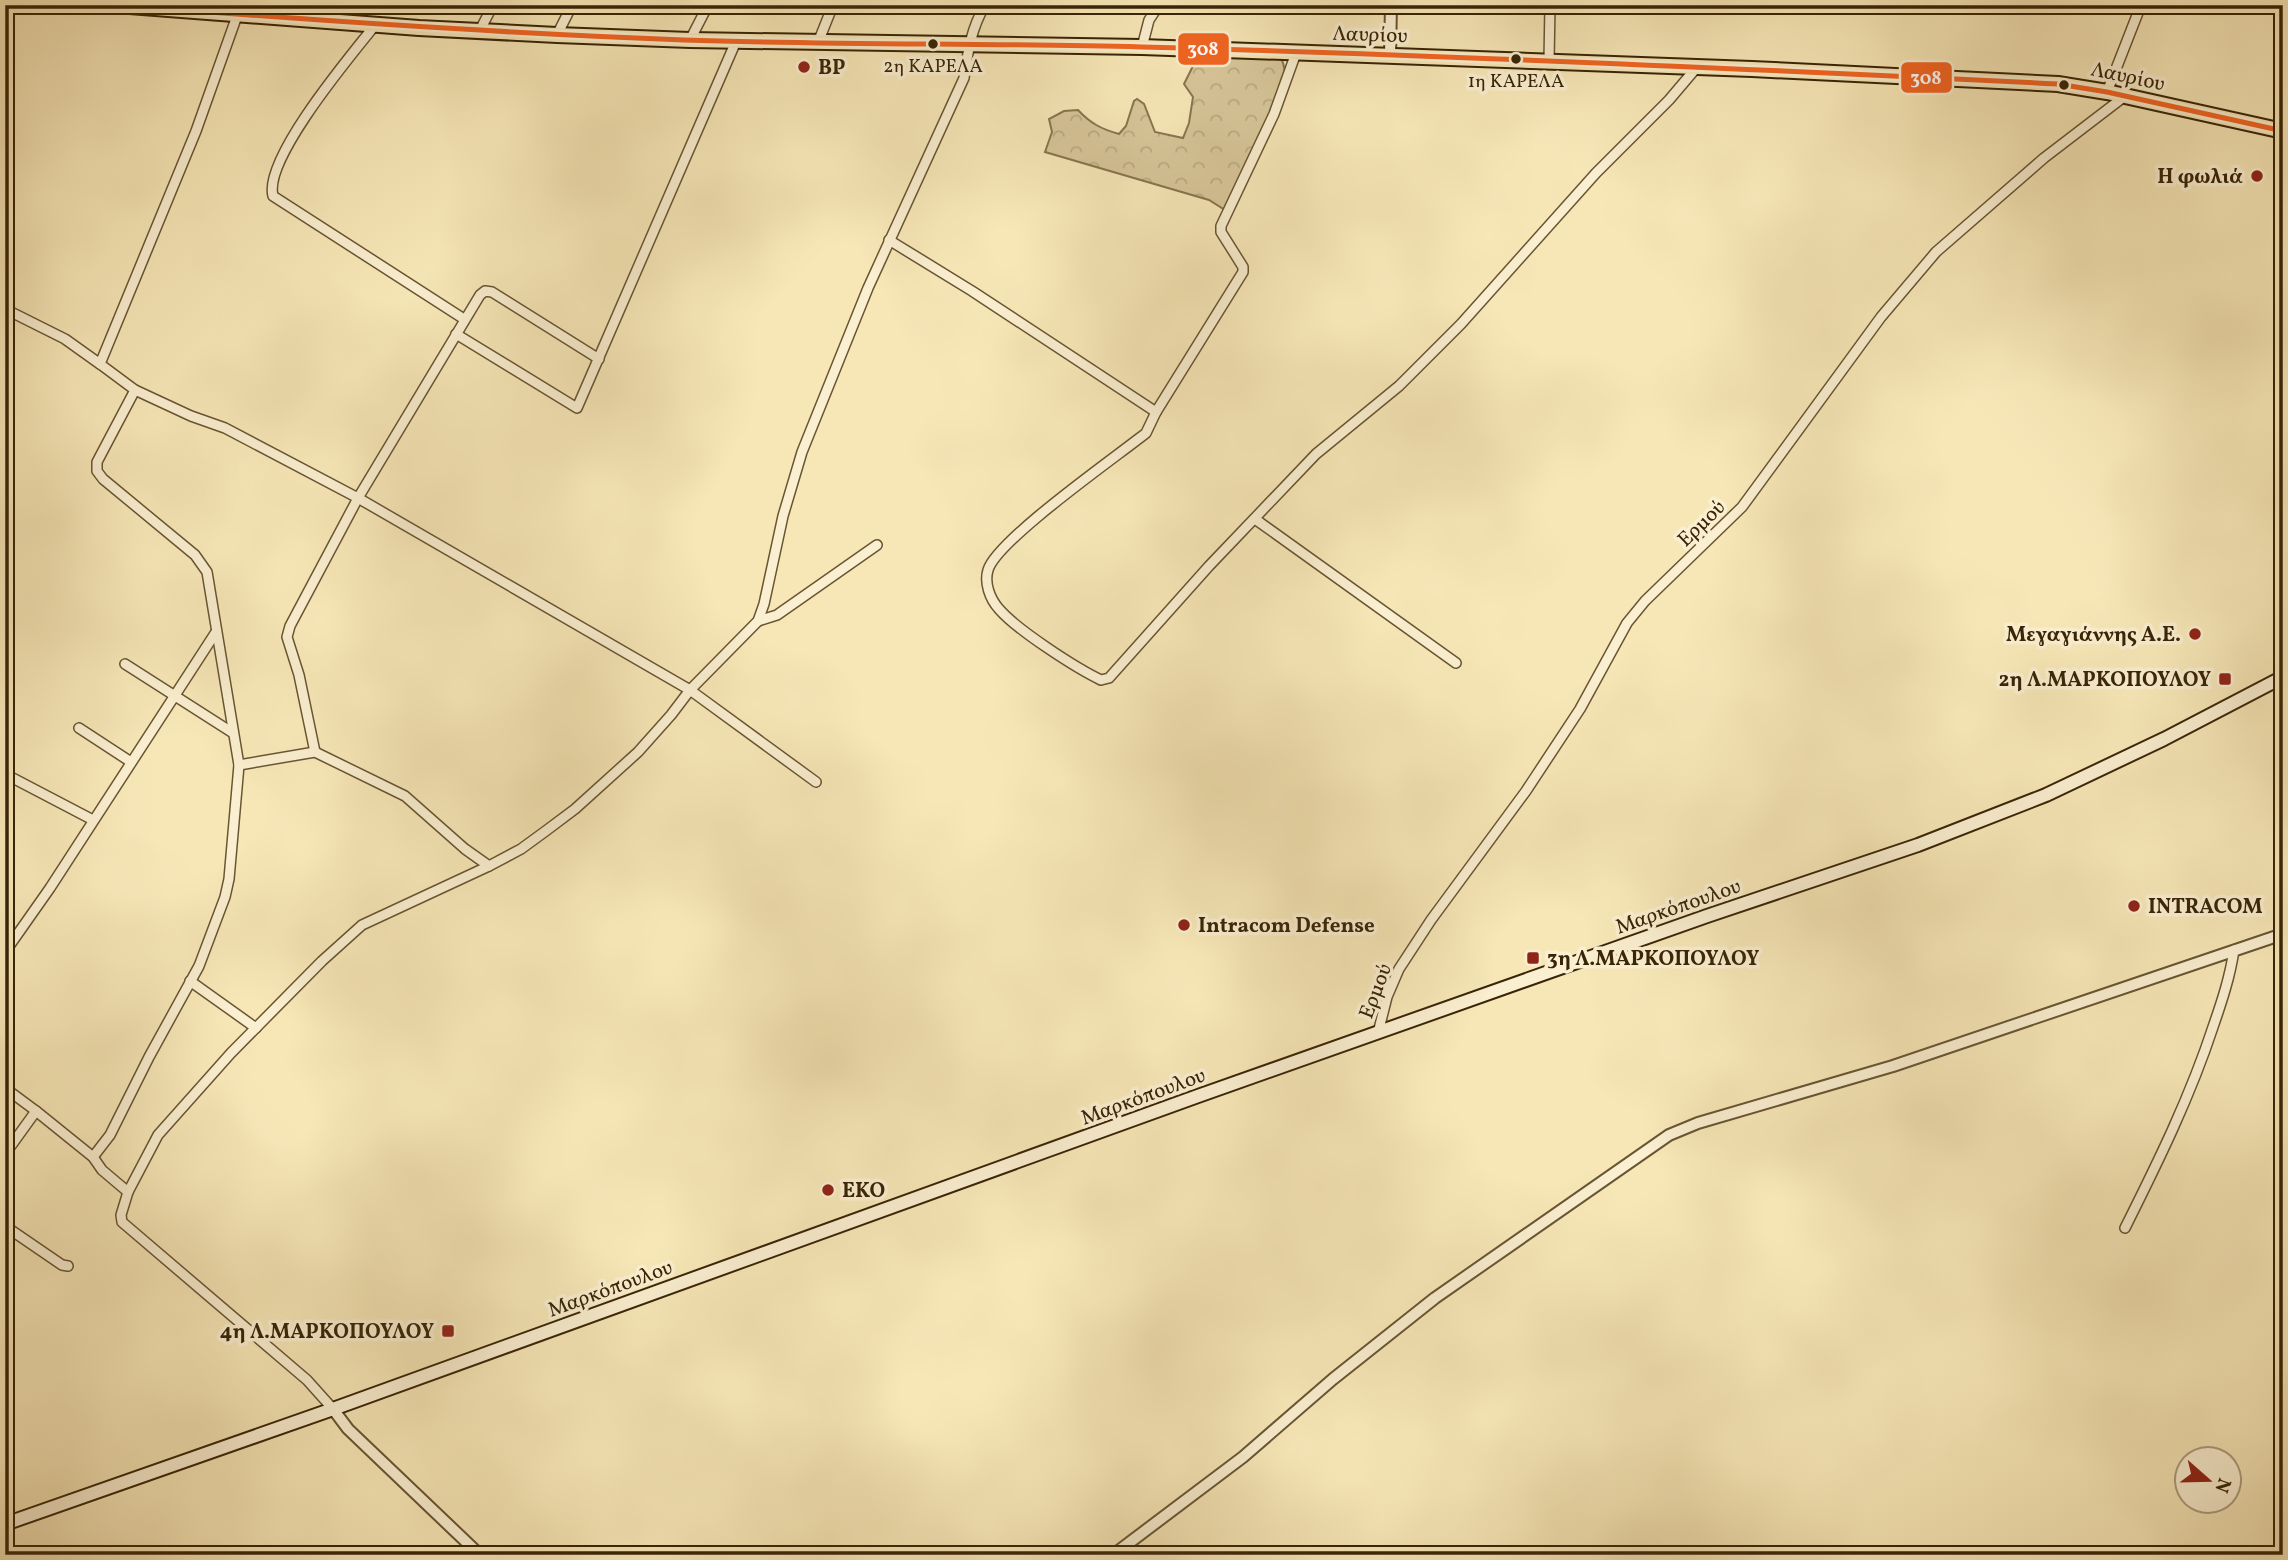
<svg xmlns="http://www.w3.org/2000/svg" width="2288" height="1560" viewBox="0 0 2288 1560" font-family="Vollkorn,serif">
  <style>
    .forest { fill: url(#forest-crowns); stroke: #887550; stroke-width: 2 }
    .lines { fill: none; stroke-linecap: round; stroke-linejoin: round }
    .minor-casing { stroke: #685532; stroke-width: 12 }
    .tertiary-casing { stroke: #685532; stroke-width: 14 }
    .secondary-casing { stroke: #382406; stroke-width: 16 }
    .primary-casing { stroke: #382406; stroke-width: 18 }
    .minor { stroke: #faefd0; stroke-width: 9 }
    .tertiary { stroke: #faefd0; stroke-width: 10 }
    .secondary { stroke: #faefd0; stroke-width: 12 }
    .primary { stroke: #f7e7b7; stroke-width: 14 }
    .bus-1-casing { stroke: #faefd0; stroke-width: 10 }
    .bus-1 { stroke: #f26522; stroke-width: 5 }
    .bus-dot { fill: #382406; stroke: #faefd0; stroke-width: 2.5 }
    .poi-dot { fill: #8f2418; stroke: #faefd0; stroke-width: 2.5 }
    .labels { text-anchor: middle; stroke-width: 7; stroke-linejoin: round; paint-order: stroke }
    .bus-label { font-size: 19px; fill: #382406; stroke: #faefd0 }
    .street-label { font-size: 21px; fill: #382406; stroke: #faefd0 }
    .poi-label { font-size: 21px; font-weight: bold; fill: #382406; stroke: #faefd0; text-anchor: start }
    .line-badge { stroke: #faefd0; stroke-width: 2.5 }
    .badge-label { font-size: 19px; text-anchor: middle; font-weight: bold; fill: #fff }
  </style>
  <defs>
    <pattern id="forest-crowns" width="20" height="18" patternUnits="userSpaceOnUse" patternTransform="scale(1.75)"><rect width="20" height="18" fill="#d7c699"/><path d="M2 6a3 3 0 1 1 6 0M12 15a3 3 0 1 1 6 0" fill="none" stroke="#b9aa82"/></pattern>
  </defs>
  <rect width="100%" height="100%" fill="#f7e7b7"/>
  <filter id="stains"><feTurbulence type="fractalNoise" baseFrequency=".00286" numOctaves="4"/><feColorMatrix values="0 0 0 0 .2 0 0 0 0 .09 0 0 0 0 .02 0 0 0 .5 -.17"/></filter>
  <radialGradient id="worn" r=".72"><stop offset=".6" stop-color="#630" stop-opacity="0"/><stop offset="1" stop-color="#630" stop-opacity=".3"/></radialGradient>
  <path class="forest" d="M 1199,54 L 1279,54 C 1288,70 1285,80 1279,96 L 1225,210 L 1209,200 L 1045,152 L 1052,132 L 1049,119 L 1064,111 L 1078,110 C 1090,123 1101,129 1119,134 L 1126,126 L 1134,101 L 1137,99 L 1144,104 L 1155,132 L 1183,138 L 1189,123 L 1193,97 L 1184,84 Z"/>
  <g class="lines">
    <defs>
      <g id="minor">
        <path d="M 376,24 C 352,54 263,159 273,196 L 464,319"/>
        <polyline points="479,32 493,5"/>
        <polyline points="557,35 572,5"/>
        <polyline points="690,40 708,5"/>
        <polyline points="819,40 833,5"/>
        <polyline points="1142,47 1149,20 1159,5"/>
        <polyline points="1549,61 1550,5"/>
        <polyline points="2107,92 2141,5"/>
        <polyline points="889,240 972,291 1156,412 1243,272 1243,267 1221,232 1221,226 1274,114 1296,53"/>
        <polyline points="5,309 65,339 100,364"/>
        <polyline points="456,334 577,408 737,39"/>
        <polyline points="135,390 191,416 225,428 358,498 690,690 816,782"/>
        <path d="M 1156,412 L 1146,433 C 1116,457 997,540 988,570 C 984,583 990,599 999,609 C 1017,630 1076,668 1101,680 L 1109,678 L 1209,566 L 1316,454 L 1399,386 L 1461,324 L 1596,173 L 1669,100 L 1697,67"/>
        <polyline points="1255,519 1456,663"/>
        <polyline points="758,621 777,615 877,545"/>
        <polyline points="125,664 233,733"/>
        <polyline points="79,728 131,762"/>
        <polyline points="315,752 299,675 287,637 290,626 358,498 480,295 485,291 492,292 599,359"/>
        <path d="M 239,765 L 315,752 L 405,796 L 465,849 L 489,866 L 521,849 L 547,830 L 575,809 L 638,752 L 671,715 L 690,690 L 758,621 L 764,604 L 783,516 L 802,452 L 868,288 L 964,78 C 968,51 971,29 985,5"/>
        <polyline points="5,774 93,820"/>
        <polyline points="5,952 50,888 216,632"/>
        <polyline points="190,981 256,1028"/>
        <polyline points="1378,1033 1387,997 1399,969 1431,920 1526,791 1580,709 1627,623 1645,601 1742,507 1881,317 1936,252 2044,158 2125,96"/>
        <polyline points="5,1088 36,1111"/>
        <polyline points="5,1154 36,1111 93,1157 102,1170 128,1192"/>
        <polyline points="93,1157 110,1135 149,1057 199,966 225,897 229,879 239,765 207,572 195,555 103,479 97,471 97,462 135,390 100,364 196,131 238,13"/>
        <polyline points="5,1226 62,1265 68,1266"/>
        <path d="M 2125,1228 C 2158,1162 2190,1097 2213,1027 C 2222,1001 2230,977 2234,950"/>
        <polyline points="333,1409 307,1380 122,1222 121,1215 128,1192 158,1135 231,1053 322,961 362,925 489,866"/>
      </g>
      <g id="tertiary">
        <polyline points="1390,55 1391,5"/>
        <polyline points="333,1409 348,1429 480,1555"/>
        <polyline points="1113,1555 1243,1457 1333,1379 1435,1298 1669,1135 1698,1123 1893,1066 2283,934"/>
      </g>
      <polyline id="secondary" points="5,1524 333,1409 1198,1096 1707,916 1918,845 2046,795 2164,739 2283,677"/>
      <polyline id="primary" points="116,5 419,28 557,35 690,40 1142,47 1752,69 2058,84 2107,92 2283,131"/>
    </defs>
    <use href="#minor" class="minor-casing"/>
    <use href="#tertiary" class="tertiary-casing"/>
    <use href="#secondary" class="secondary-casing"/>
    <use href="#primary" class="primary-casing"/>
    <use href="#minor" class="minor"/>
    <use href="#tertiary" class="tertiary"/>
    <use href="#secondary" class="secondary"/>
    <use href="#primary" class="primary"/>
    <defs>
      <path id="bus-1" d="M 119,5 C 307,20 495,33 684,40 C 836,45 989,43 1142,47 C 1447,55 1753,69 2058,84 L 2107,92 L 2283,131"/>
    </defs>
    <use href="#bus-1" class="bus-1-casing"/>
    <use href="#bus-1" class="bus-1"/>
  </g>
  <g class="bus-dot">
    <circle cx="933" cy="44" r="6"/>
    <circle cx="1516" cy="59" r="6"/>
    <circle cx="2064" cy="85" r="6"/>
  </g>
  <g class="poi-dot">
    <circle cx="804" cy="67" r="7"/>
    <circle cx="2257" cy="176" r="7"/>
    <circle cx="2195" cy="634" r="7"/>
    <rect x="2218" y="672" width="14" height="14" rx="3.5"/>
    <circle cx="2134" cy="906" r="7"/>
    <circle cx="1184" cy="925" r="7"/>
    <rect x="1526" y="951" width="14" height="14" rx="3.5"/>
    <circle cx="828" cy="1190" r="7"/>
    <rect x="441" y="1324" width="14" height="14" rx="3.5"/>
  </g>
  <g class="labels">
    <g class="bus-label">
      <text x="933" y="72">2η ΚΑΡΕΛΑ</text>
      <text x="1516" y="87">1η ΚΑΡΕΛΑ</text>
    </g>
    <g class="street-label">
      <text transform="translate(1370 34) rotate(2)" y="7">Λαυρίου</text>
      <text transform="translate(2128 76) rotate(12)" y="7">Λαυρίου</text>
      <text transform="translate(1701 523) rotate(-44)" y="7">Ερμού</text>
      <text transform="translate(1678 906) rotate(-19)" y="7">Μαρκόπουλου</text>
      <text transform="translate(1375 991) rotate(-69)" y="7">Ερμού</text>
      <text transform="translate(1143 1096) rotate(-20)" y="7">Μαρκόπουλου</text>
      <text transform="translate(610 1288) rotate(-20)" y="7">Μαρκόπουλου</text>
    </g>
    <g class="poi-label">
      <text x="818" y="74">BP</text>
      <text x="2243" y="183" text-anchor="end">Η φωλιά</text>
      <text x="2181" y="641" text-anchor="end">Μεγαγιάννης Α.Ε.</text>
      <text x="2211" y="686" text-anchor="end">2η Λ.ΜΑΡΚΟΠΟΥΛΟΥ</text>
      <text x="2148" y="913">INTRACOM</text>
      <text x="1198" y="932">Intracom Defense</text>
      <text x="1547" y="965">3η Λ.ΜΑΡΚΟΠΟΥΛΟΥ</text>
      <text x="842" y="1197">EKO</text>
      <text x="434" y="1338" text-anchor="end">4η Λ.ΜΑΡΚΟΠΟΥΛΟΥ</text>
    </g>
  </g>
  <g class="line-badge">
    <rect x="1177" y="32" width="53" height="34" rx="7" fill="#f26522"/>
    <rect x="1900" y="61" width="53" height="33" rx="7" fill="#f26522"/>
  </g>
  <g class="badge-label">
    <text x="1203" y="55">308</text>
    <text x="1926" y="84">308</text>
  </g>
  <rect width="2288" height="1560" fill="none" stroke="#f7e7b7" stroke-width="28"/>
  <rect x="7" y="7" width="2274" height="1546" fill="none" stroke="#382406" stroke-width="3.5"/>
  <rect x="14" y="14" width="2260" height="1532" fill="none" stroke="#382406" stroke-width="2"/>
  <g transform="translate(2208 1480) rotate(110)"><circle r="33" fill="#faefd0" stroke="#ac9e7f" stroke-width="2"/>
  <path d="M0-5L12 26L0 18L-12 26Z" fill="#8f2418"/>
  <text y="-10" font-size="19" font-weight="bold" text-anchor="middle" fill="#382406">N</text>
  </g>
  <rect width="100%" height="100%" filter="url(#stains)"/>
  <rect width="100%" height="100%" fill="url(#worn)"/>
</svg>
